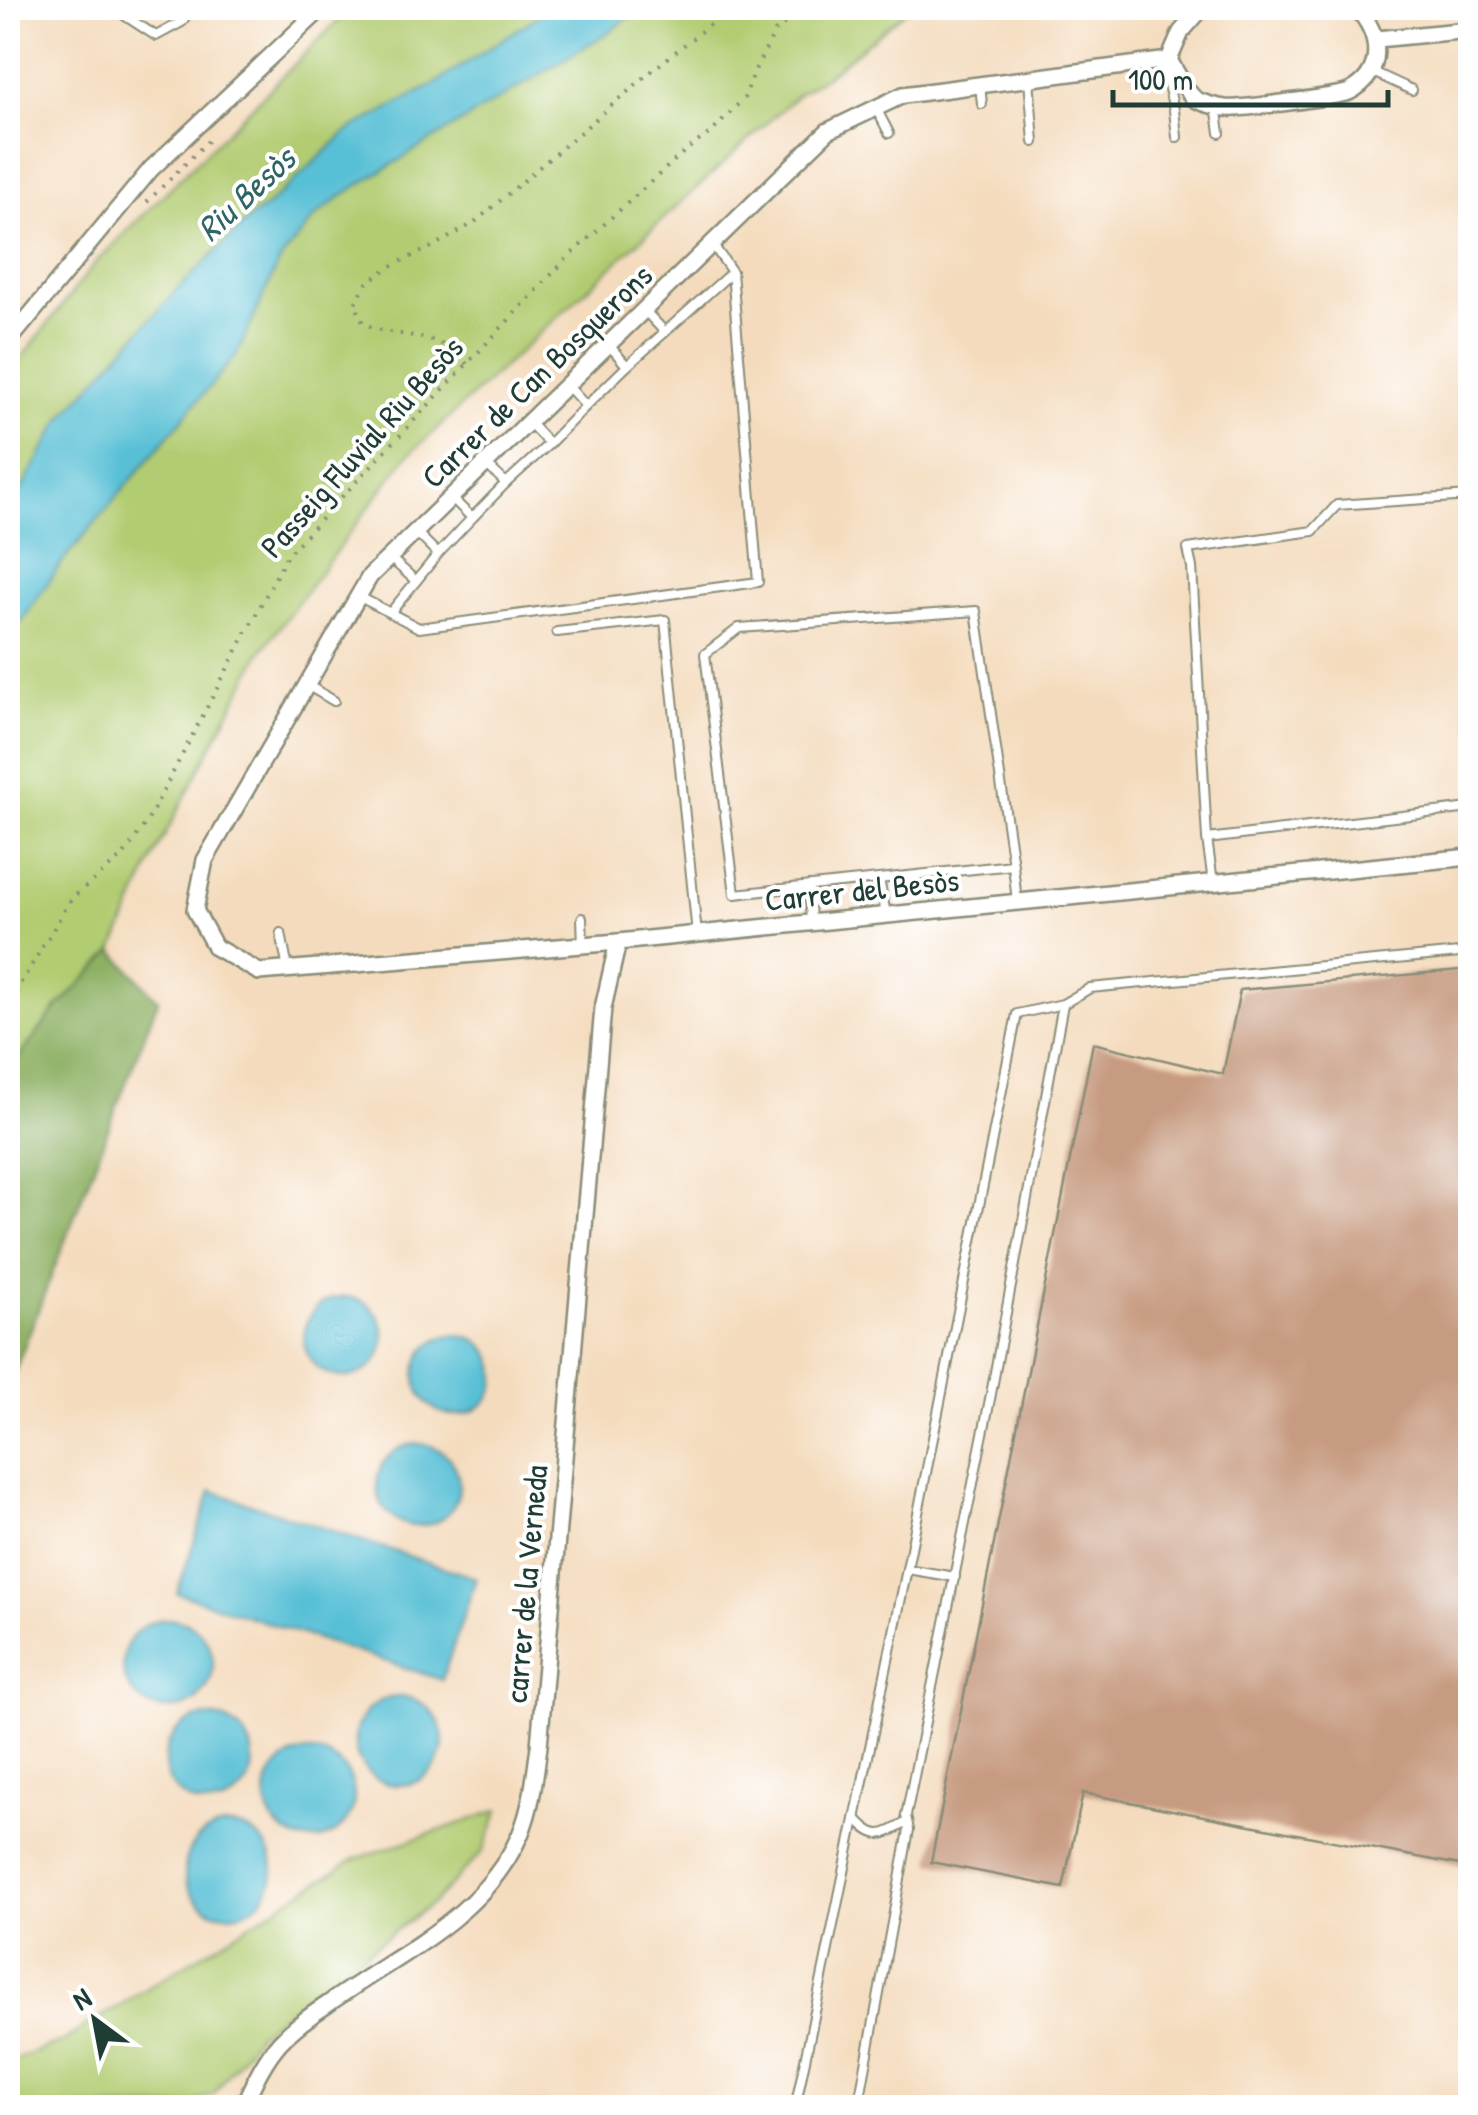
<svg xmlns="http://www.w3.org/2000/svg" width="1478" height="2115" viewBox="0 0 1478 2115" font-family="'Patrick Hand',sans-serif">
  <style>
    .green { fill: #b2cc72; stroke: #688453; stroke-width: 2.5 }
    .forest { fill: #8db064; stroke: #56764c; stroke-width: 2.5 }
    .water { fill: #59c0d6; stroke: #3c7e85; stroke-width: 2.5 }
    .building { fill: #c79b81 }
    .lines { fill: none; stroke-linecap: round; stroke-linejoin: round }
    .lane-casing { stroke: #8a8c78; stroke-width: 12 }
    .street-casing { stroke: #8a8c78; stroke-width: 20 }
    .path { stroke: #8a8c78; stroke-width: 4; stroke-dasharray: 2.5 8; stroke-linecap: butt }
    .lane { stroke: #fff; stroke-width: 8 }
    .street { stroke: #fff; stroke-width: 15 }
    .labels { text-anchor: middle; stroke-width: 8; stroke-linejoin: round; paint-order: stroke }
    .street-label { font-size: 32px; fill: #1f3d34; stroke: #fff }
    .water-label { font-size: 35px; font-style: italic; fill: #306465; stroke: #fff }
  </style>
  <rect width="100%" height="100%" fill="#fff"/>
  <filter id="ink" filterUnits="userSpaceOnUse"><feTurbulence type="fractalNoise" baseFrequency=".01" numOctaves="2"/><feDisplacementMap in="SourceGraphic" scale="20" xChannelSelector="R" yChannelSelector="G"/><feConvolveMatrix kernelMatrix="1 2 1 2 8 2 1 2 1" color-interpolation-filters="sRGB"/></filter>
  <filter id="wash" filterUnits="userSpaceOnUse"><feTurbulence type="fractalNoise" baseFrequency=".0048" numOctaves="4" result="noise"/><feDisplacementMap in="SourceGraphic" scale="40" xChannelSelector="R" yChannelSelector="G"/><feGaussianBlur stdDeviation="2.25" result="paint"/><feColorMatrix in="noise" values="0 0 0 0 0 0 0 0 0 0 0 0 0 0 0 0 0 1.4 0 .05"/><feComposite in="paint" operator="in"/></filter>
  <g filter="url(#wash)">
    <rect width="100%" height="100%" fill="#f4dbbd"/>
    <g class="green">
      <polygon points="351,8 550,8 433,85 348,131 266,207 251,217 175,292 62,418 8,513 8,376 95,263"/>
      <polygon points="640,8 910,8 830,73 797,95 406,457 261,652 154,856 113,951 55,1010 8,1072 8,641 11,635 62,562 237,354 280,260 317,215 347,192 612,30"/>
      <polygon points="499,1810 483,1851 434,1902 259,2032 213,2095 181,2107 8,2107 8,2062 61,2042 353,1860"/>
    </g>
    <polygon class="forest" points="113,951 158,1000 8,1388 8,1072 55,1010"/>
    <g class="water">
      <polygon points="550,8 640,8 612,30 347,192 317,215 280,260 237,354 62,562 8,641 8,513 62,418 175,292 251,217 266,207 348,131 433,85"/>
      <circle cx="344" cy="1337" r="40"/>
      <circle cx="456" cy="1375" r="40"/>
      <circle cx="418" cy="1485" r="41"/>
      <polygon points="211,1491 476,1578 442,1680 177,1593"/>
      <circle cx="168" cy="1664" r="45"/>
      <circle cx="399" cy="1741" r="44"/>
      <circle cx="209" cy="1761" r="44"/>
      <circle cx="310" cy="1796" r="44"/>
      <circle cx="229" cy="1870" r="44"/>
    </g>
    <g id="blocks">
      <polygon class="building" points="1470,969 1470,1867 1083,1793 1063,1888 931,1862 1093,1043 1223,1074 1240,990"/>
    </g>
  </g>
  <g filter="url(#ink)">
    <use href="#blocks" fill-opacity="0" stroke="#8a8c78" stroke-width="2.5"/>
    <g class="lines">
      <defs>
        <g id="lane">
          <polyline points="113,8 156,36 182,22 190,8"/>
          <polyline points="1464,8 1470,18"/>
          <polyline points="1163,63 1174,110 1177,137"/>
          <polyline points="1371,71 1412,90"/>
          <polyline points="1029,79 1034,142"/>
          <polyline points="980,85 982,104"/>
          <polyline points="1216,105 1220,133"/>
          <polyline points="876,108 889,133"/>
          <polyline points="665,332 732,272"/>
          <polyline points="627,366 665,332 644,310"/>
          <polyline points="586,406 627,366 609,345"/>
          <polyline points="549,444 586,406 567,385"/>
          <polyline points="506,483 549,444 529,422"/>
          <polyline points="472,518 506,483 487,465"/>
          <polyline points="438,554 472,518 451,497"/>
          <polyline points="389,557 416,581"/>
          <polyline points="358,596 419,628 758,582 732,272 713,245"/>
          <polyline points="390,613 438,554 416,532"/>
          <polyline points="557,632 665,620 697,934"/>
          <polyline points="307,685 334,701"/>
          <polyline points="1207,839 1470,808"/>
          <polyline points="1013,865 976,611 739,628 705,654 735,894 1013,865 1017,902"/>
          <polyline points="879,879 886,914"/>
          <polyline points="1213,882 1207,839 1192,567 1188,549 1313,531 1337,505 1470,496"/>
          <polyline points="809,886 811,922"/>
          <polyline points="582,918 583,945"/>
          <polyline points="281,933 288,970"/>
          <polyline points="1063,1004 1090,988 1470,952"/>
          <polyline points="907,1569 955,1577"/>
          <path d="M 856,1818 C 876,1841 883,1836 907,1822"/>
          <polyline points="795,2108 907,1569 1017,1014 1063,1004 991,1394 906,1816 909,1830 858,2108"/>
        </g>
        <g id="street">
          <path d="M 1202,8 L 1181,32 L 1169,60 C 1175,70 1187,93 1195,99 C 1202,103 1217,107 1225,108 C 1235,110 1340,96 1349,92 C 1385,74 1382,33 1356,8"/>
          <polyline points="1377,39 1470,30"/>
          <polyline points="1169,60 903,95 828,131 370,576 205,860 195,910 215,947 259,972 618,942 1470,857"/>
          <polyline points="8,342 151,169 322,8"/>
          <path d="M 242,2108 C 253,2085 263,2061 280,2042 C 294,2027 311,2015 328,2004 C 397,1954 483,1918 520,1835 C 532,1807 535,1776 539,1746 L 603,1008 L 618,942"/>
        </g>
      </defs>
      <use href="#lane" class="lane-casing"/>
      <use href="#street" class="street-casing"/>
      <g class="path">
        <polyline points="147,202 211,138"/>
        <path d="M 467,364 C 431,325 403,343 363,323 L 355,303 L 367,283 L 389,267 L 432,247 L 474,223 L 653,70 L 730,8"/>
        <polyline points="8,1034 19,986 72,898 123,856 148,820 287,555 569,256 686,150 713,131 744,98 756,68 776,30 807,8"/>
      </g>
      <use href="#lane" class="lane"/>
      <use href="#street" class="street"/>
    </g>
  </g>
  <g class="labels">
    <g class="street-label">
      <text transform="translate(537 376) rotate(-44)" y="11">Carrer de Can Bosquerons</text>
      <text transform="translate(362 447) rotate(-48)" y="11">Passeig Fluvial Riu Besòs</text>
      <text transform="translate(862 890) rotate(-6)" y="11">Carrer del Besòs</text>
      <text transform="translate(526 1584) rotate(-85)" y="11">carrer de la Verneda</text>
    </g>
    <g class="water-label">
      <text transform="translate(246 194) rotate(-43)" y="12">Riu Besòs</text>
    </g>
  </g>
  <rect width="1478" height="2115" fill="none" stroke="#fff" stroke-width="40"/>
  <g transform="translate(95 2020) rotate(328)" stroke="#ffffff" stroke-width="8" paint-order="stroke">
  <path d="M0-8L18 38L0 25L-18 38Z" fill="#1f3d34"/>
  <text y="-15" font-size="28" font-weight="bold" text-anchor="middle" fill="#1f3d34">N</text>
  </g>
  <path d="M1113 90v15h275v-15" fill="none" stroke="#1f3d34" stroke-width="5"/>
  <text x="1128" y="90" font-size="30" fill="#1f3d34" stroke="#ffffff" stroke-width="8" paint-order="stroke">100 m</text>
</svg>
